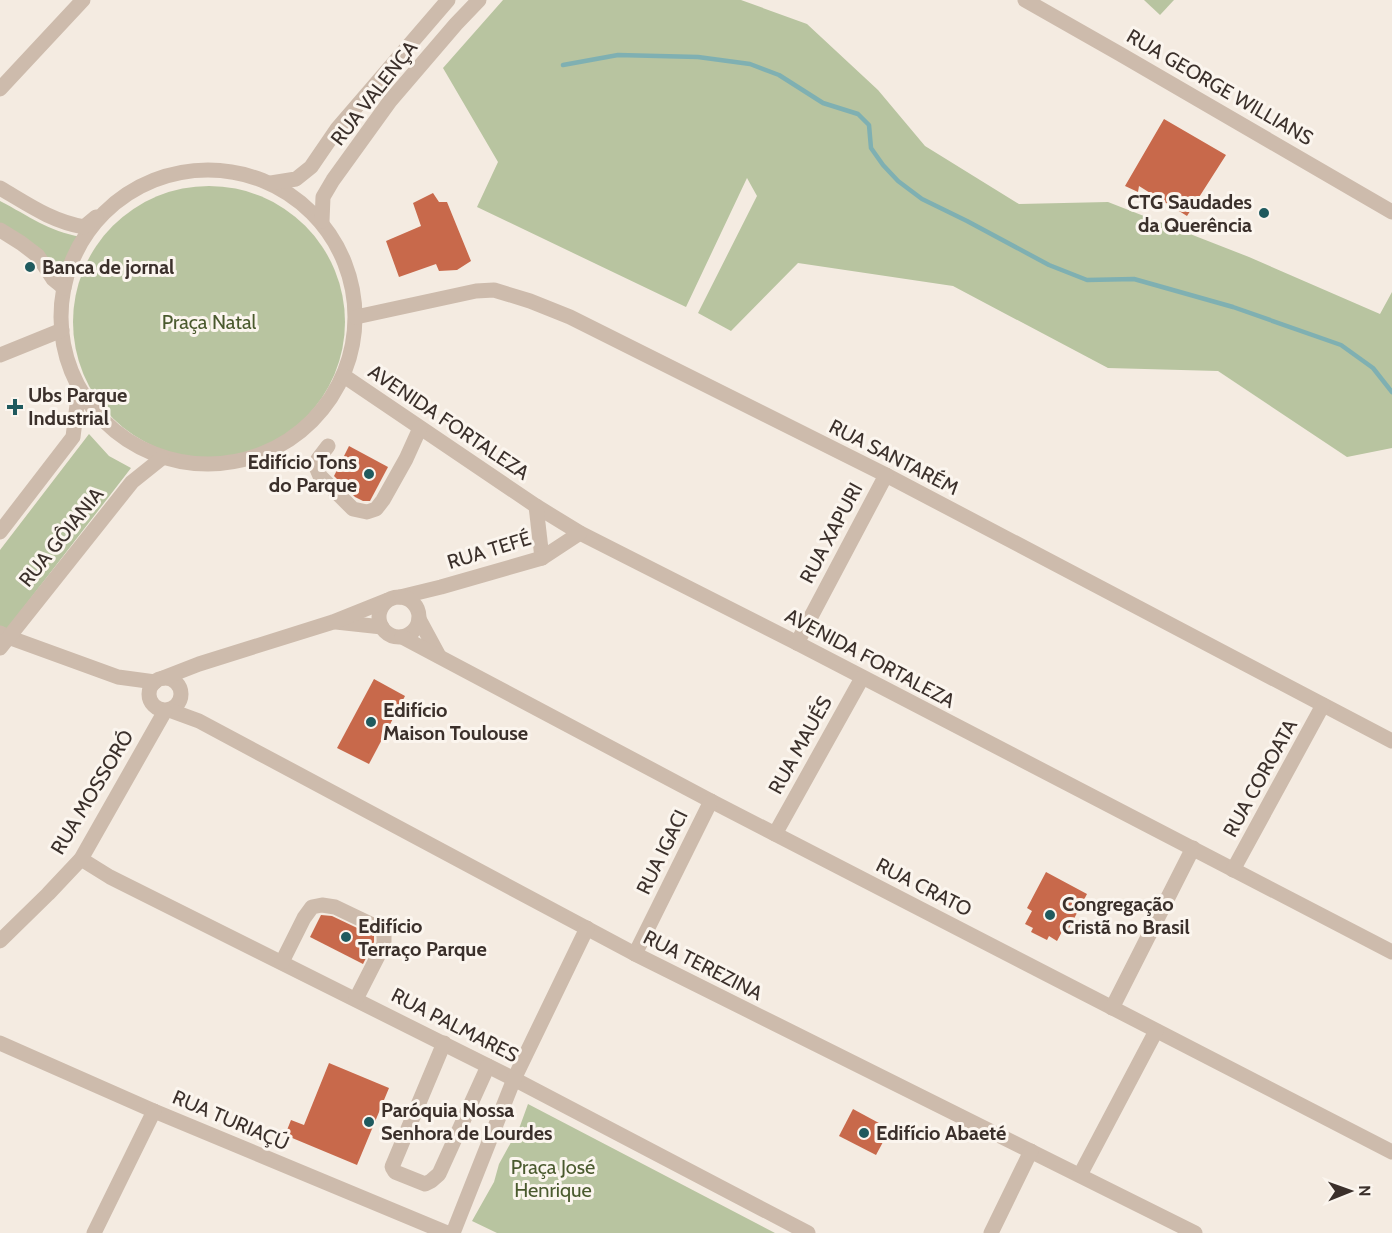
<svg xmlns="http://www.w3.org/2000/svg" width="1392" height="1233" viewBox="0 0 1392 1233" font-family="Cabin,sans-serif">
  <style>
    .green { fill: #b8c4a0 }
    .lines { fill: none; stroke-linecap: round; stroke-linejoin: round }
    .stream { stroke: #7fb0b2; stroke-width: 4.5 }
    .building { fill: #c8694b }
    .minor { stroke: #cdbbac; stroke-width: 15 }
    .poi-dot { fill: #1f5a5e; stroke: #fbf5ee; stroke-width: 2 }
    .labels { text-anchor: middle; stroke-width: 6; stroke-linejoin: round; paint-order: stroke }
    .street-label { font-size: 20px; fill: #3b302b; stroke: #fbf5ee }
    .poi-label { font-size: 20px; font-weight: bold; fill: #3b302b; stroke: #fbf5ee; text-anchor: start }
    .park-label { font-size: 20px; fill: #4a5a2e; stroke: #fbf5ee }
  </style>
  <rect width="100%" height="100%" fill="#f4ebe1"/>
  <g class="green">
    <polygon points="503,0 741,0 807,24 878,90 925,146 1019,204 1108,202 1249,257 1380,314 1392,292 1392,448 1347,457 1218,371 1108,368 953,286 798,263 731,331 698,313 757,196 747,178 686,307 477,207 498,162 443,68"/>
    <polygon points="1144,0 1174,0 1160,15"/>
    <circle cx="209" cy="322" r="136"/>
    <path d="M 0,201 C 29,216 48,231 81,237 L 68,255 L 62,273 L 53,261 L 0,227 Z"/>
    <polygon points="89,434 109,456 131,468 0,638 0,550"/>
    <polygon points="528,1104 775,1233 497,1233 472,1221 494,1182 499,1164 520,1126"/>
  </g>
  <g class="lines">
    <polyline class="stream" points="563,65 618,55 698,57 750,64 779,75 823,103 858,114 869,125 871,148 883,165 898,181 922,199 967,221 1049,265 1087,280 1134,279 1233,307 1341,345 1373,368 1392,392"/>
  </g>
  <g class="building">
    <polygon points="1164,119 1226,155 1187,216 1139,186 1138,192 1125,186"/>
    <polygon points="433,193 439,202 447,202 471,261 457,270 439,271 436,264 399,277 386,241 421,226 413,203"/>
    <polygon points="349,446 388,467 370,501 363,501 355,497 334,476"/>
    <polygon points="374,679 405,696 369,764 337,748"/>
    <polygon points="1046,872 1087,894 1068,930 1064,928 1057,941 1049,936 1047,940 1031,932 1033,928 1025,924 1032,911 1027,908"/>
    <polygon points="321,915 332,916 374,936 374,942 363,964 310,937"/>
    <polygon points="329,1063 389,1088 357,1165 285,1135 291,1120 304,1125"/>
    <polygon points="853,1109 890,1129 876,1155 839,1136"/>
  </g>
  <g class="lines">
    <g class="minor">
      <polyline points="1025,0 1120,54 1392,212"/>
      <polyline points="0,89 83,0"/>
      <circle cx="208" cy="317" r="147"/>
      <polyline points="271,183 296,179 311,167 337,129 448,0"/>
      <path d="M 0,188 C 29,205 51,221 84,227 L 96,217"/>
      <polyline points="322,221 323,197 333,180 390,101 456,24 479,0"/>
      <polyline points="0,230 21,243 38,256 53,279 64,288"/>
      <polyline points="356,317 476,291 494,290 530,301 570,317 886,475 1392,741"/>
      <polyline points="0,355 62,330"/>
      <polyline points="344,376 536,506 580,533 797,643 1392,952"/>
      <polyline points="328,446 318,459 317,469 320,476 353,509 367,512 376,509 383,500 406,459 420,428"/>
      <polyline points="536,506 542,558"/>
      <polyline points="0,532 73,437 79,389"/>
      <polyline points="400,597 441,587 542,558 580,533"/>
      <circle cx="399" cy="617" r="20"/>
      <polyline points="419,619 439,656"/>
      <polyline points="336,622 382,627"/>
      <polyline points="0,633 8,637 118,677 155,682"/>
      <polyline points="402,637 711,801 1392,1152"/>
      <polyline points="797,643 886,475"/>
      <polyline points="0,648 132,482 162,458"/>
      <circle cx="165" cy="694" r="16"/>
      <polyline points="163,678 199,664 333,622 388,600"/>
      <polyline points="169,710 199,721 635,954 1195,1233"/>
      <polyline points="775,834 862,678"/>
      <polyline points="81,859 110,877 514,1079 808,1233"/>
      <polyline points="1233,870 1323,705"/>
      <polyline points="0,941 48,894 81,859 165,711"/>
      <polyline points="635,954 711,801"/>
      <polyline points="282,962 304,918 312,907 322,905 335,907 381,929 384,935 384,944 356,999"/>
      <polyline points="1112,1008 1193,848"/>
      <polyline points="0,1043 154,1111 447,1233"/>
      <polyline points="444,1043 392,1167 395,1172 425,1184 431,1181 439,1174 488,1066"/>
      <polyline points="1080,1175 1156,1031"/>
      <polyline points="94,1233 154,1111"/>
      <polyline points="453,1233 514,1079 587,928"/>
      <polyline points="991,1233 1031,1151"/>
    </g>
  </g>
  <g class="poi-dot">
    <circle cx="1264" cy="213" r="6"/>
    <circle cx="30" cy="267" r="6"/>
    <path d="M12 398h6v6h6v6h-6v6h-6v-6h-6v-6h6z"/>
    <circle cx="369" cy="474" r="6"/>
    <circle cx="371" cy="722" r="6"/>
    <circle cx="1050" cy="915" r="6"/>
    <circle cx="346" cy="937" r="6"/>
    <circle cx="369" cy="1122" r="6"/>
    <circle cx="864" cy="1133" r="6"/>
  </g>
  <g class="labels">
    <g class="street-label">
      <text transform="translate(1220 87) rotate(30)" y="7">RUA GEORGE WILLIANS</text>
      <text transform="translate(374 93) rotate(-52)" y="7">RUA VALENÇA</text>
      <text transform="translate(449 422) rotate(34)" y="7">AVENIDA FORTALEZA</text>
      <text transform="translate(894 457) rotate(27)" y="7">RUA SANTARÉM</text>
      <text transform="translate(831 533) rotate(-62)" y="7">RUA XAPURI</text>
      <text transform="translate(61 537) rotate(-51)" y="7">RUA GÔIANIA</text>
      <text transform="translate(489 550) rotate(-17)" y="7">RUA TEFÉ</text>
      <text transform="translate(870 658) rotate(28)" y="7">AVENIDA FORTALEZA</text>
      <text transform="translate(800 745) rotate(-61)" y="7">RUA MAUÉS</text>
      <text transform="translate(1260 778) rotate(-61)" y="7">RUA COROATA</text>
      <text transform="translate(92 792) rotate(-59)" y="7">RUA MOSSORÓ</text>
      <text transform="translate(662 852) rotate(-64)" y="7">RUA IGACI</text>
      <text transform="translate(924 887) rotate(27)" y="7">RUA CRATO</text>
      <text transform="translate(703 965) rotate(27)" y="7">RUA TEREZINA</text>
      <text transform="translate(455 1025) rotate(27)" y="7">RUA PALMARES</text>
      <text transform="translate(231 1120) rotate(23)" y="7">RUA TURIAÇÚ</text>
    </g>
    <g class="poi-label">
      <text x="1252" y="209" text-anchor="end">CTG Saudades<tspan x="1252" dy="23">da Querência</tspan></text>
      <text x="42" y="274">Banca de jornal</text>
      <text x="28" y="402">Ubs Parque<tspan x="28" dy="23">Industrial</tspan></text>
      <text x="357" y="469" text-anchor="end">Edifício Tons<tspan x="357" dy="23">do Parque</tspan></text>
      <text x="383" y="717">Edifício<tspan x="383" dy="23">Maison Toulouse</tspan></text>
      <text x="1062" y="911">Congregação<tspan x="1062" dy="23">Cristã no Brasil</tspan></text>
      <text x="358" y="933">Edifício<tspan x="358" dy="23">Terraço Parque</tspan></text>
      <text x="381" y="1117">Paróquia Nossa<tspan x="381" dy="23">Senhora de Lourdes</tspan></text>
      <text x="876" y="1140">Edifício Abaeté</text>
    </g>
    <g class="park-label">
      <text x="209" y="329">Praça Natal</text>
      <text x="553" y="1174">Praça José<tspan x="553" dy="23">Henrique</tspan></text>
    </g>
  </g>
  <g transform="translate(1350 1191) rotate(89)" stroke="#fbf5ee" stroke-width="4.5" paint-order="stroke">
  <path d="M0-4.5L10 22L0 15L-10 22Z" fill="#3b302b"/>
  <text y="-9" font-size="16" font-weight="bold" text-anchor="middle" fill="#3b302b">N</text>
  </g>
</svg>
